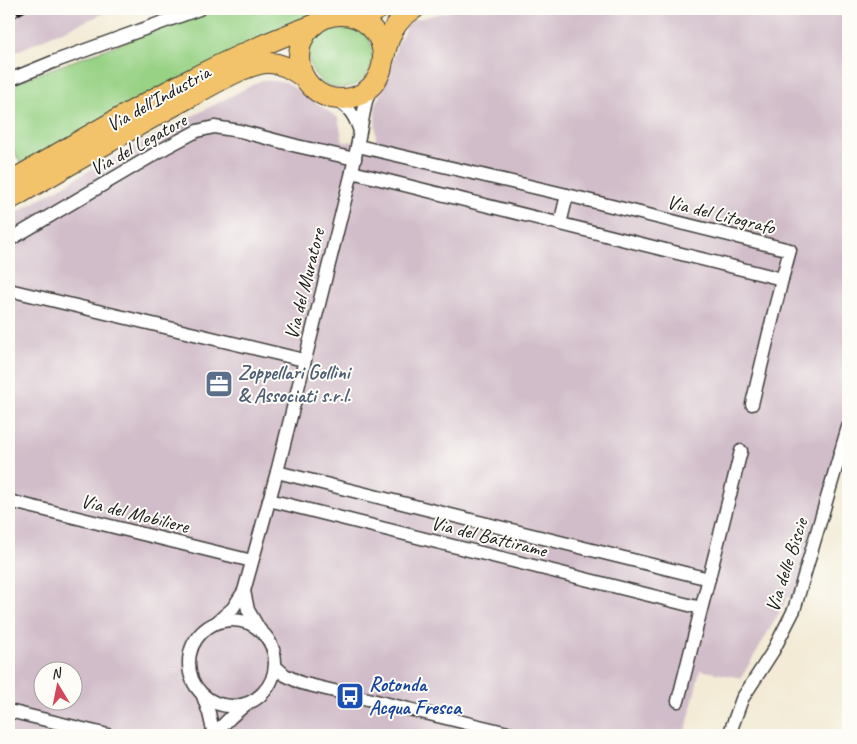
<svg xmlns="http://www.w3.org/2000/svg" width="857" height="744" viewBox="0 0 857 744" font-family="Caveat,sans-serif">
  <style>
    .industrial { fill: #d1bdc9; fill-rule: evenodd }
    .green { fill: #98d285; stroke: #5a7750 }
    .lines { fill: none; stroke-linecap: round; stroke-linejoin: round }
    .minor-casing { stroke: #3c3b38; stroke-width: 15 }
    .primary-casing { stroke: #3c3b38; stroke-width: 22 }
    .minor { stroke: #fff; stroke-width: 12 }
    .primary { stroke: #f2c36a; stroke-width: 20 }
    .rail-casing { stroke: #1c1c1c; stroke-width: 5 }
    .rail { stroke: #fdfcf7; stroke-width: 3; stroke-dasharray: 9; stroke-linecap: butt }
    .labels { text-anchor: middle; stroke-width: 4; stroke-linejoin: round; paint-order: stroke }
    .street-label { font-size: 20px; fill: #1c1c1c; stroke: #fdfcf7 }
    .service-label { font-size: 20px; font-weight: bold; fill: #4e5e75; stroke: #fdfcf7; text-anchor: start }
    .transit-label { font-size: 20px; font-weight: bold; fill: #164399; stroke: #fdfcf7; text-anchor: start }
  </style>
  <rect width="100%" height="100%" fill="#fdfcf7"/>
  <filter id="ink" filterUnits="userSpaceOnUse"><feTurbulence type="fractalNoise" baseFrequency=".02" numOctaves="2"/><feDisplacementMap in="SourceGraphic" scale="10" xChannelSelector="R" yChannelSelector="G"/><feConvolveMatrix kernelMatrix="1 2 1 2 8 2 1 2 1" color-interpolation-filters="sRGB"/></filter>
  <filter id="wash" filterUnits="userSpaceOnUse"><feTurbulence type="fractalNoise" baseFrequency=".0096" numOctaves="4" result="noise"/><feDisplacementMap in="SourceGraphic" scale="20" xChannelSelector="R" yChannelSelector="G"/><feGaussianBlur stdDeviation="1.12" result="paint"/><feColorMatrix in="noise" values="0 0 0 0 0 0 0 0 0 0 0 0 0 0 0 0 0 1.4 0 .05"/><feComposite in="paint" operator="in"/></filter>
  <g filter="url(#wash)">
    <rect width="100%" height="100%" fill="#f3ebd6"/>
    <g class="industrial">
      <polygon points="9,9 115,9 55,34 9,55"/>
      <path d="M 458,9 L 848,9 L 848,427 L 795,599 L 787,597 L 785,603 L 741,678 L 700,670 L 685,735 L 9,735 L 9,217 L 104,162 L 262,80 L 286,82 L 338,118 L 343,142 L 376,141 L 375,106 L 389,73 L 398,42 L 410,21 ZM 42,672 L 72,672 L 72,702 L 42,702 Z"/>
    </g>
    <g class="green">
      <polygon points="214,9 323,9 312,15 22,166 9,141 9,86 22,80 79,59"/>
      <circle cx="341" cy="56" r="32"/>
    </g>
  </g>
  <g filter="url(#ink)">
    <g class="lines">
      <defs>
        <g id="minor">
          <polyline points="9,80 53,62 199,9"/>
          <path d="M 333,98 C 350,109 353,112 360,131"/>
          <polyline points="352,172 782,279 790,250 567,195 358,146"/>
          <polyline points="560,224 567,195"/>
          <polyline points="9,240 165,148 197,131 214,127 240,131 297,146 355,159"/>
          <polyline points="9,290 304,360"/>
          <polyline points="752,404 782,279"/>
          <polyline points="277,472 709,579"/>
          <polyline points="269,500 701,608"/>
          <polyline points="9,501 252,561"/>
          <polyline points="244,591 248,610 259,629"/>
          <circle cx="232" cy="663" r="43"/>
          <polyline points="216,623 233,608 244,591 277,472 352,172 366,101 373,84"/>
          <polyline points="276,667 285,675 301,683 516,735"/>
          <polyline points="203,696 209,713 214,735"/>
          <polyline points="678,701 741,451"/>
          <polyline points="9,711 108,735"/>
          <polyline points="214,734 231,717 245,705"/>
          <polyline points="729,735 742,699 773,651 794,610 848,427"/>
        </g>
        <g id="primary">
          <circle cx="341" cy="57" r="42"/>
          <polyline points="357,18 369,14 379,9"/>
          <path d="M 384,58 C 388,37 395,20 414,9"/>
          <path d="M 9,182 C 108,125 206,63 314,25"/>
          <path d="M 9,200 C 69,165 129,130 190,97 C 211,86 244,65 266,63 C 281,62 293,70 304,78"/>
        </g>
      </defs>
      <use href="#minor" class="minor-casing"/>
      <use href="#primary" class="primary-casing"/>
      <use href="#minor" class="minor"/>
      <use href="#primary" class="primary"/>
      <defs>
        <polyline id="rail" points="9,18 25,9"/>
      </defs>
      <use href="#rail" class="rail-casing"/>
      <use href="#rail" class="rail"/>
    </g>
  </g>
  <defs>
    <symbol id="office-square" viewBox="-11 -11 22 22"><rect x="-9" y="-9" width="18" height="18" rx="4" fill="#5c6f8a" stroke="#fdfcf7"/><path d="M-6-3h4V-5.5h4V-3h4V5H-6ZM-1-4.5V-3h2v-1.5ZM-6 0V1H6V0Z" fill="#fff"/></symbol>
    <symbol id="bus-square" viewBox="-11 -11 22 22"><rect x="-9" y="-9" width="18" height="18" rx="4" fill="#1a4fb4" stroke="#fdfcf7"/><path d="M-5-6H5V4H4V6H2V4H-2V6H-4V4H-5ZM-3.5-4V0h7V-4ZM-3.5 1.2v1.5H-2V1.2ZM2 1.2v1.5H3.5V1.2Z" fill="#fff"/></symbol>
  </defs>
  <g fill-rule="evenodd">
    <use href="#office-square" x="203" y="368" width="32" height="32"/>
    <use href="#bus-square" x="334" y="680" width="32" height="32"/>
  </g>
  <g class="labels">
    <g class="street-label">
      <text transform="translate(158 98) rotate(-29)" y="7">Via dell'Industria</text>
      <text transform="translate(138 144) rotate(-29)" y="7">Via del Legatore</text>
      <text transform="translate(721 214) rotate(14)" y="7">Via del Litografo</text>
      <text transform="translate(304 284) rotate(-76)" y="7">Via del Muratore</text>
      <text transform="translate(135 513) rotate(14)" y="7">Via del Mobiliere</text>
      <text transform="translate(489 536) rotate(14)" y="7">Via del Battirame</text>
      <text transform="translate(786 565) rotate(-72)" y="7">Via delle Biscie</text>
    </g>
    <g class="service-label">
      <text x="238" y="379">Zoppellari Gollini<tspan x="238" dy="23">&amp; Associati s.r.l.</tspan></text>
    </g>
    <g class="transit-label">
      <text x="369" y="691">Rotonda<tspan x="369" dy="23">Acqua Fresca</tspan></text>
    </g>
  </g>
  <rect width="857" height="744" fill="none" stroke="#fdfcf7" stroke-width="30"/>
  <g transform="translate(58 686) rotate(350)"><circle r="24" fill="#fdfcf7" stroke="#a3a29f"/>
  <path d="M0-4L9 19L0 12L-9 19Z" fill="#d1495b"/>
  <text y="-8" font-size="14" font-weight="bold" text-anchor="middle" fill="#1c1c1c">N</text>
  </g>
</svg>
